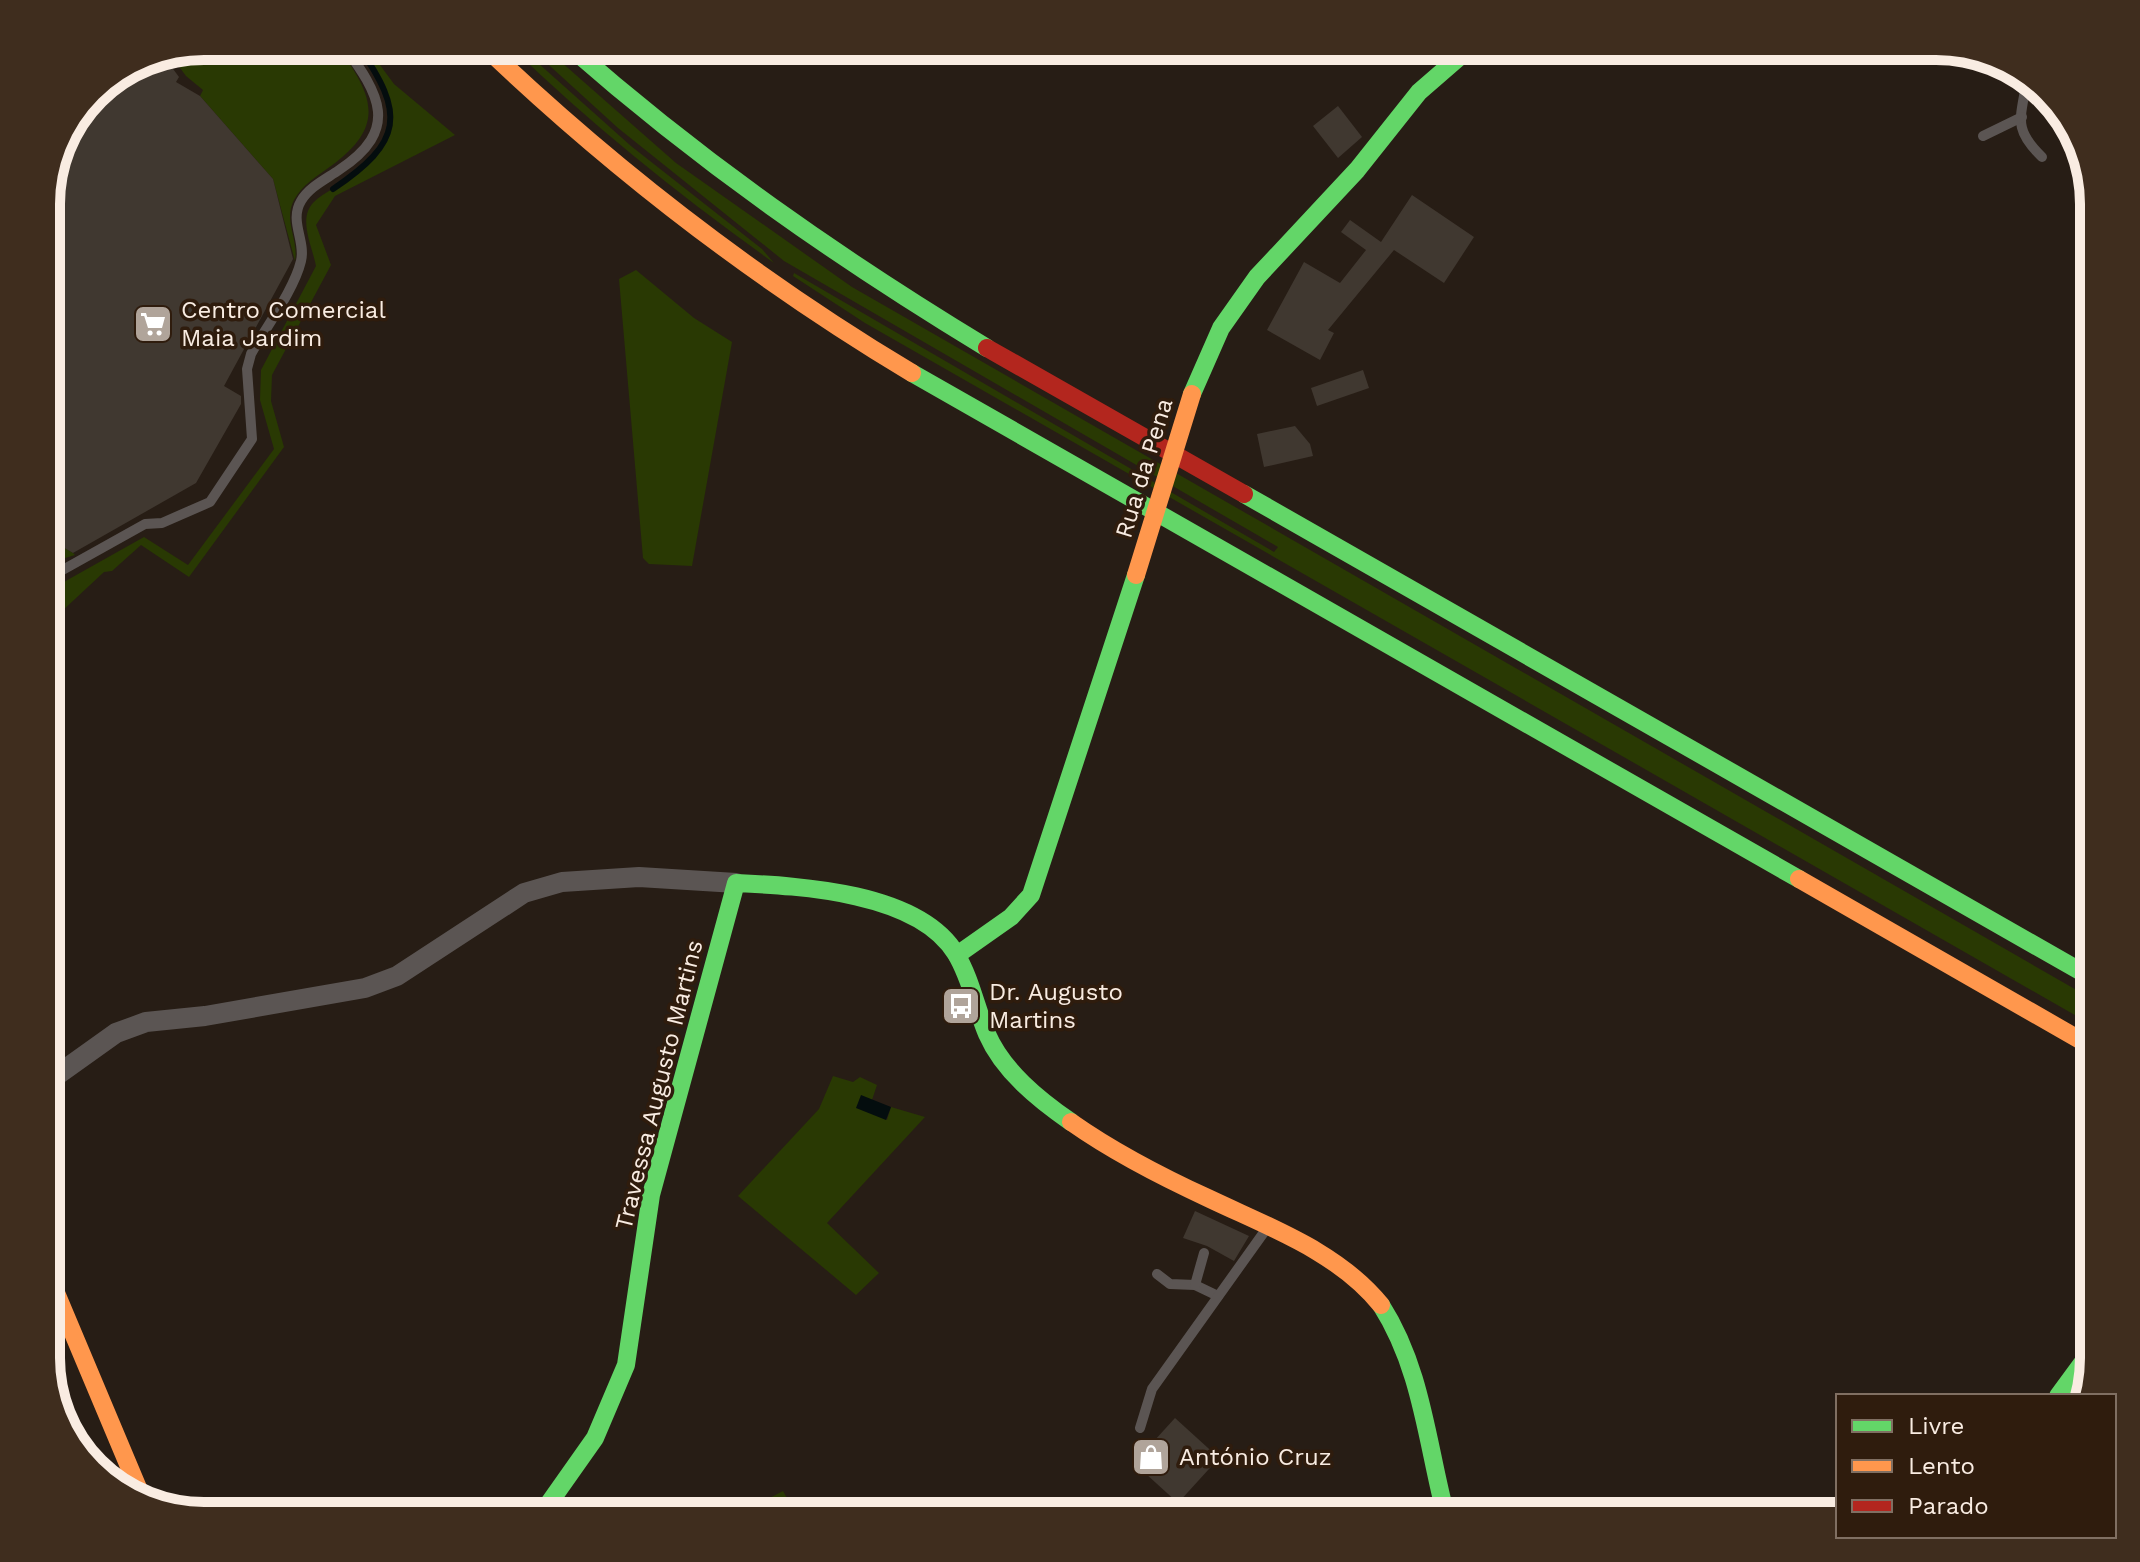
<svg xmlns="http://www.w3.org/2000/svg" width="2140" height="1562" viewBox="0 0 2140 1562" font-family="'Work Sans',sans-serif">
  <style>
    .green { fill: #293903 }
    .water { fill: #040d0e }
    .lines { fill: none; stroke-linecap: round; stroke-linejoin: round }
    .stream { stroke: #040d0e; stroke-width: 6 }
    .building { fill: #403830 }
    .lane { stroke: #5b5553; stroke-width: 10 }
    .street { stroke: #5b5553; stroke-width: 20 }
    .fast { stroke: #63d668; stroke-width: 18 }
    .slow { stroke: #ff974d; stroke-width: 18 }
    .jam { stroke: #b3261e; stroke-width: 18 }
    .slow-bridge { stroke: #ff974d; stroke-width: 18 }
    .labels { text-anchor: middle; stroke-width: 7; stroke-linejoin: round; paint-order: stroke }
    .poi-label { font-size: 24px; fill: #f9ece2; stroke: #2f1c0d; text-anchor: start }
    .street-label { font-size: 24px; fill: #f9ece2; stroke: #2f1c0d }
    .rim { fill: none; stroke: #f9ece2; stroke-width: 10 }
  </style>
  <rect width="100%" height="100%" fill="#271d15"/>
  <g class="green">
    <path d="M 204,46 L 337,46 C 373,95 387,125 331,166 C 317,176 302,185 294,200 C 283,221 299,240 295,261 L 273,179 L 200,96 L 203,90 L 186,76 L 169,53 Z"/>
    <path d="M 358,46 L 366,46 L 394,84 L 455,135 L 335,196 L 316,225 L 331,265 L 272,375 L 271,401 L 284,447 L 189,577 L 141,545 L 112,571 L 104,572 L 46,626 L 46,592 L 144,537 L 188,565 L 274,449 L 260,400 L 261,370 L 316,266 C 313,250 302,227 308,211 C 313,198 330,191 341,184 C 408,139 400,106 358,46 Z"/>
    <path d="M 510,46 L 519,46 L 631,146 L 762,249 L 774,263 C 680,196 593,126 510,46 Z"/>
    <polygon points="528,46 543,46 676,163 852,287 2094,1000 2094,1026 865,323 793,276 794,273 1274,552 1278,547 784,261 618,128"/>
    <polygon points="636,270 694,318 732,342 692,566 649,564 643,558 619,279"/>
    <polygon points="46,537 73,553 75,555 46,564"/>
    <polygon points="833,1076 853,1082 860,1077 877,1085 872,1100 861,1096 887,1120 891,1107 925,1117 827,1223 879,1273 856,1295 738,1196 819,1109"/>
    <polygon points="783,1491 797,1516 735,1516"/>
  </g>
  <polygon class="water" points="861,1095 891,1107 886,1120 856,1108"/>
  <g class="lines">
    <path class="stream" d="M 333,189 C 403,142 406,114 358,46"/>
  </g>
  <g class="building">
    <polygon points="162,54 179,77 176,82 200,96 273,179 293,259 224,386 241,396 241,404 196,483 73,553 46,537 46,193 63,134 100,86 144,58"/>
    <polygon points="1338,106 1362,137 1338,158 1313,126"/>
    <polygon points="1412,195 1474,237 1444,283 1394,250 1328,330 1334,333 1320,360 1267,330 1304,262 1340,283 1366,250 1341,232 1350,220 1381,242"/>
    <polygon points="1363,370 1369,388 1317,406 1311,388"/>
    <polygon points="1295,426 1310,444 1313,456 1264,467 1257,434"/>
    <polygon points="1195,1211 1249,1236 1234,1261 1207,1246 1183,1238"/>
    <polygon points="1175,1418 1219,1458 1178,1503 1134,1463"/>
  </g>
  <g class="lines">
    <g class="lane">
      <path d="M 2027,77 C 2022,117 2011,127 2042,157"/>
      <polyline points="1983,136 2022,117"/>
      <path d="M 46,574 L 59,572 L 145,524 L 162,523 L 210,502 L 252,439 L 247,369 L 251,354 C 266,327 294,290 301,261 C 306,241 289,221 301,201 C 309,187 326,179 339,170 C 401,129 379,94 344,46"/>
      <polyline points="46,586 59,572"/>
      <polyline points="1157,1274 1170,1284 1195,1285 1218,1296"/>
      <polyline points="1195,1285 1204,1253"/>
      <polyline points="1140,1428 1152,1389 1267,1228"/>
    </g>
    <polyline class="street" points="46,1083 116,1033 146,1022 205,1016 365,988 397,976 524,893 562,882 639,877 736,883"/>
    <g class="fast">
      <path d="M 569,46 C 701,162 837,257 987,348"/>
      <polyline points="912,373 1799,879"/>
      <polyline points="1192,394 1221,328 1257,277 1357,170 1419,92 1472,46"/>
      <polyline points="1244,494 2094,979"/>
      <polyline points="957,955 1011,917 1031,895 1136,575"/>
      <path d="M 1381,1305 C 1422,1369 1427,1444 1446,1516"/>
      <polyline points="2058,1396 2094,1347"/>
      <path d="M 540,1516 L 595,1438 L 626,1365 L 651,1195 L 736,883 C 800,886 919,892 956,954 C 971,979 976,1008 987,1034 C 1003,1071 1039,1100 1071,1122"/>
    </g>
    <g class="slow">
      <path d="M 484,46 C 615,171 757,280 912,373"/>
      <polyline points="1799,879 2094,1048"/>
      <path d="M 1071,1122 C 1115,1153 1162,1177 1210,1199 C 1271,1228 1338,1252 1381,1305"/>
      <polyline points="46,1269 141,1495"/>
    </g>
    <polyline class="jam" points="987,348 1244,494"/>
    <polyline class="slow-bridge" points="1136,575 1192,394"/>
  </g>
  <defs>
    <symbol id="supermarket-square" viewBox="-11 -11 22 22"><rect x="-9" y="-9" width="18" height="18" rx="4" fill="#b0a49a" stroke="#2f1c0d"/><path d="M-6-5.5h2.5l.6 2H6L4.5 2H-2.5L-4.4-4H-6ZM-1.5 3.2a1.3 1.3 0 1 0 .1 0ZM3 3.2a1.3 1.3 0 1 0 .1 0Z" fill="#fff"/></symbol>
    <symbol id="bus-square" viewBox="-11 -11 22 22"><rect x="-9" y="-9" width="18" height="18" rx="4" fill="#b0a49a" stroke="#2f1c0d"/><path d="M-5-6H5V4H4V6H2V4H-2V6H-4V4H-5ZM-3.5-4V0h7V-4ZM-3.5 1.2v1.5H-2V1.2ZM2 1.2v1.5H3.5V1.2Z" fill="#fff"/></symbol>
    <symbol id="shop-square" viewBox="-11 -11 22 22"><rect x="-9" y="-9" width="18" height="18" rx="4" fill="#b0a49a" stroke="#2f1c0d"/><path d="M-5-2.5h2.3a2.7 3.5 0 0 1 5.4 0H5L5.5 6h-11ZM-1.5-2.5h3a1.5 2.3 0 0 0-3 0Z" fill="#fff"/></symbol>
  </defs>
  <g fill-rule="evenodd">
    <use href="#supermarket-square" x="131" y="302" width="44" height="44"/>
    <use href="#bus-square" x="939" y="984" width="44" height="44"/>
    <use href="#shop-square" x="1129" y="1435" width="44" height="44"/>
  </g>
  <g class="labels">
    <g class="poi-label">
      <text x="181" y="318">Centro Comercial<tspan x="181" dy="28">Maia Jardim</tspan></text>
      <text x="989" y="1000">Dr. Augusto<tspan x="989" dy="28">Martins</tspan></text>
      <text x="1179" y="1465">António Cruz</text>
    </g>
    <g class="street-label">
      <text transform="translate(1144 468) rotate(-73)" y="8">Rua da Pena</text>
      <text transform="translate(659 1085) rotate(-76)" y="8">Travessa Augusto Martins</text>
    </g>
  </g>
  <path d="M0 0H2140V1562H0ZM204 60H1936A144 144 0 0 1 2080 204V1358A144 144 0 0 1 1936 1502H204A144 144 0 0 1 60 1358V204A144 144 0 0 1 204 60Z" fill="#3f2d1e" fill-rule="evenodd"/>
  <path class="rim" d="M204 60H1936A144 144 0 0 1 2080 204V1358A144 144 0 0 1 1936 1502H204A144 144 0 0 1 60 1358V204A144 144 0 0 1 204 60Z"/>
  <rect x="1836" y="1394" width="280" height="144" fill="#2f1c0d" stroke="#806f62" stroke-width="2"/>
  <rect x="1852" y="1420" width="40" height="12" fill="#63d668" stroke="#806f62" stroke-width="2"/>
  <text x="1908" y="1434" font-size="24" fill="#f9ece2">Livre</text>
  <rect x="1852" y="1460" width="40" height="12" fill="#ff974d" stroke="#806f62" stroke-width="2"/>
  <text x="1908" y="1474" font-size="24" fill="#f9ece2">Lento</text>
  <rect x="1852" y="1500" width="40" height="12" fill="#b3261e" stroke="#806f62" stroke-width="2"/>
  <text x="1908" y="1514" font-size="24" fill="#f9ece2">Parado</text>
</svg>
